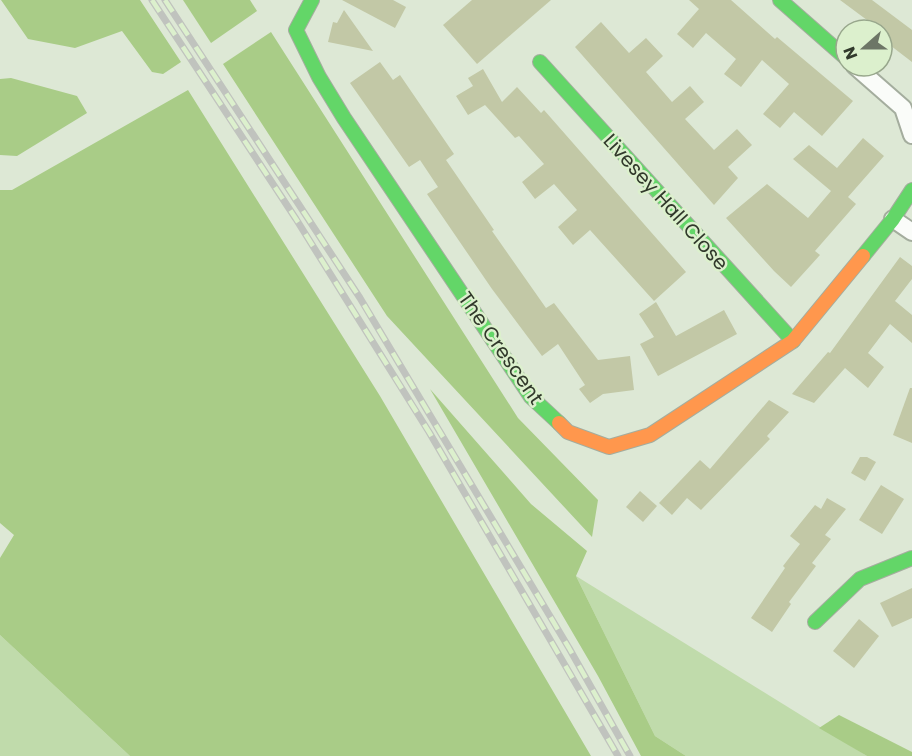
<svg xmlns="http://www.w3.org/2000/svg" width="912" height="756" viewBox="0 0 912 756" font-family="Poppins,sans-serif">
  <style>
    .green { fill: #c0dbab }
    .forest { fill: #a9cc87 }
    .building { fill: #c2c8a6 }
    .lines { fill: none; stroke-linecap: round; stroke-linejoin: round }
    .street-casing { stroke: #a4ad9e; stroke-width: 20 }
    .fast-casing { stroke: #a4ad9e; stroke-width: 16 }
    .slow-casing { stroke: #a4ad9e; stroke-width: 16 }
    .street { stroke: #fafcf9; stroke-width: 16 }
    .fast { stroke: #63d668; stroke-width: 14 }
    .slow { stroke: #ff974d; stroke-width: 14 }
    .rail-casing { stroke: #c0c3be; stroke-width: 7 }
    .rail { stroke: #dcf0cd; stroke-width: 4.5; stroke-dasharray: 14; stroke-linecap: butt }
    .labels { text-anchor: middle; stroke-width: 5; stroke-linejoin: round; paint-order: stroke }
    .street-label { font-size: 20px; fill: #31392b; stroke: #dcf0cd }
  </style>
  <rect width="100%" height="100%" fill="#dde8d5"/>
  <g class="green">
    <polygon points="576,576 867,756 686,756 655,736"/>
    <polygon points="0,635 130,756 0,756"/>
  </g>
  <g class="forest">
    <polygon points="1,0 140,0 181,62 163,74 152,72 122,31 75,48 28,39"/>
    <polygon points="183,0 250,0 257,11 211,43"/>
    <polygon points="271,32 518,418 598,500 592,537 387,316 223,64"/>
    <polygon points="11,78 77,96 87,113 17,156 0,155 0,79"/>
    <polygon points="188,90 380,396 591,756 130,756 0,635 0,558 14,535 0,523 0,190 12,190"/>
    <polygon points="430,389 531,504 587,551 576,576 655,736 686,756 641,756 598,676"/>
    <polygon points="839,715 912,752 912,756 867,756 819,728"/>
  </g>
  <g class="building">
    <polygon points="342,0 393,0 406,7 395,28"/>
    <polygon points="472,0 551,0 477,64 443,25"/>
    <polygon points="689,0 731,0 775,39 777,37 853,101 822,136 794,112 780,128 763,114 789,84 762,60 741,87 724,74 736,59 706,33 693,48 677,34 699,9"/>
    <polygon points="840,0 872,0 912,30 912,62 882,39 882,30 870,30 867,28 871,23"/>
    <polygon points="344,10 373,51 328,42 333,22 337,23"/>
    <polygon points="601,22 629,53 646,38 663,56 646,72 672,102 690,86 704,102 685,119 714,150 737,129 752,145 728,167 738,178 714,205 575,47"/>
    <polygon points="380,62 393,80 400,75 454,154 446,160 494,230 492,231 546,308 554,303 598,360 630,356 634,390 603,394 590,403 579,389 585,385 558,344 542,356 492,289 427,194 438,187 420,160 409,167 350,83"/>
    <polygon points="483,69 502,102 517,87 541,113 544,110 686,272 654,301 590,230 573,245 558,227 577,210 554,184 535,199 522,182 544,164 519,136 515,138 485,105 468,115 456,96 473,86 468,78"/>
    <polygon points="863,138 884,156 848,197 856,204 815,251 820,255 791,287 774,271 726,218 767,184 808,218 831,191 793,159 809,145 837,168"/>
    <polygon points="900,257 912,266 912,279 895,301 912,315 912,343 890,324 868,353 884,367 868,388 845,368 814,403 792,394 828,352 830,353"/>
    <polygon points="656,302 676,336 724,310 737,334 658,376 640,344 654,337 639,314"/>
    <polygon points="910,388 912,388 912,443 893,435"/>
    <polygon points="769,400 789,412 767,436 770,439 701,510 687,498 672,515 659,503 700,460 710,469"/>
    <polygon points="860,457 867,457 876,462 865,481 851,473"/>
    <polygon points="881,485 904,499 882,534 859,520"/>
    <polygon points="640,491 657,506 643,522 626,507"/>
    <polygon points="827,498 846,509 825,535 831,539 812,563 816,566 789,602 791,604 772,632 751,618 785,568 783,566 800,544 790,536 815,505 821,509"/>
    <polygon points="912,588 912,618 892,627 880,603"/>
    <polygon points="859,619 879,636 854,668 833,651"/>
  </g>
  <g class="lines">
    <defs>
      <g id="street">
        <polyline points="855,66 903,108 912,135"/>
        <polyline points="893,219 912,232"/>
      </g>
      <g id="fast">
        <polyline points="312,0 296,30 319,77 344,118 531,397 559,423"/>
        <polyline points="780,0 846,58"/>
        <polyline points="540,62 793,341"/>
        <polyline points="863,256 893,219 912,190"/>
        <polyline points="815,622 860,579 912,558"/>
      </g>
      <polyline id="slow" points="559,423 568,432 609,447 650,435 793,341 863,256"/>
    </defs>
    <use href="#street" class="street-casing"/>
    <use href="#fast" class="fast-casing"/>
    <use href="#slow" class="slow-casing"/>
    <use href="#street" class="street"/>
    <use href="#fast" class="fast"/>
    <use href="#slow" class="slow"/>
    <defs>
      <g id="rail">
        <polyline points="152,0 296,219 429,432 618,756"/>
        <polyline points="165,0 360,298 569,648 630,756"/>
      </g>
    </defs>
    <use href="#rail" class="rail-casing"/>
    <use href="#rail" class="rail"/>
  </g>
  <g class="labels">
    <g class="street-label">
      <text transform="translate(666 202) rotate(48)" y="7">Livesey Hall Close</text>
      <text transform="translate(501 348) rotate(55)" y="7">The Crescent</text>
    </g>
  </g>
  <g transform="translate(864 48) rotate(249)"><circle r="28" fill="#dcf0cd" stroke="#98a78c" stroke-width="1.5"/>
  <path d="M0-4.5L10 22L0 15L-10 22Z" fill="#6d7666"/>
  <text y="-9" font-size="16" font-weight="bold" text-anchor="middle" fill="#31392b">N</text>
  </g>
</svg>
